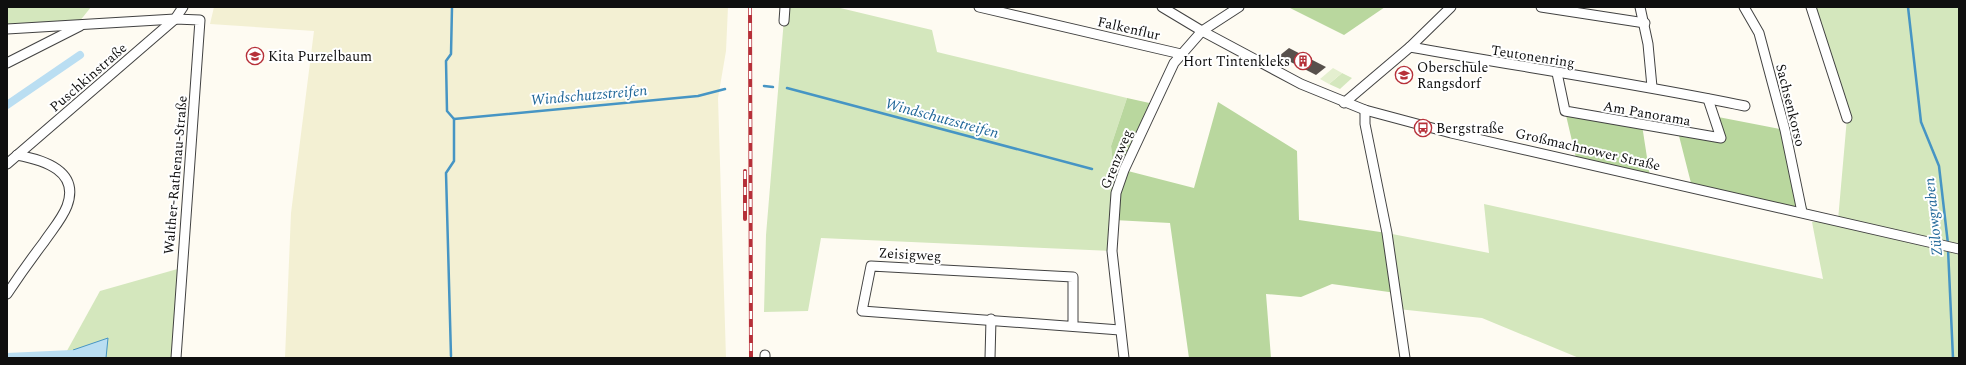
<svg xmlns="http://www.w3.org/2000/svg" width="1966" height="365" viewBox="0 0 1966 365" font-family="Spectral,serif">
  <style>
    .farmland { fill: #f3f0d3 }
    .green { fill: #d4e7bd }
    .forest { fill: #b9d79e }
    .pitch { fill: #e4efcf }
    .water { fill: #badef2; stroke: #4695c4 }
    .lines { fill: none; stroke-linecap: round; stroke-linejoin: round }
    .stream { stroke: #4695c4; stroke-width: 2.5 }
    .canal { stroke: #badef2; stroke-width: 8 }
    .building { fill: #57504c }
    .minor-casing { stroke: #424242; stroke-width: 11 }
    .minor { stroke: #fff; stroke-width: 9 }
    .rail-casing { stroke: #b63039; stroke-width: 4 }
    .rail { stroke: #fff; stroke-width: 2.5; stroke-dasharray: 8; stroke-linecap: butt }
    .labels { text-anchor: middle; stroke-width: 4; stroke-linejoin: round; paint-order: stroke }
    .street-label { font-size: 14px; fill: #0f0f0f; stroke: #fff }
    .poi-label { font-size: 14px; fill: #0f0f0f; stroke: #fff; text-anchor: start }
    .water-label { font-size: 15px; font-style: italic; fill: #206799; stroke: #fff }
  </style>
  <rect width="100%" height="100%" fill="#fefbf2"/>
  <polygon class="farmland" points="214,7 728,7 726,51 718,98 726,358 285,358 291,213 314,31 210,24"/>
  <g class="green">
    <polygon points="7,7 91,7 79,22 7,29"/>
    <polygon points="785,7 836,7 932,30 937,52 1127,98 1111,146 1116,193 1112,251 821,238 808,311 764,312 766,235"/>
    <polygon points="1811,7 1959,7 1959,358 1579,358 1482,318 1398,309 1387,233 1489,253 1484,204 1823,279 1812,222 1838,220 1847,118"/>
    <polygon points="1342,73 1352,78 1340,89 1329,84"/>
    <polygon points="181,268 176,358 63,358 100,291"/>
  </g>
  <g class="forest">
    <polygon points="1288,7 1385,7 1344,35"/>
    <polygon points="1127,98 1154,104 1124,170 1194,188 1218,102 1297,151 1299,220 1387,233 1396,293 1332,284 1301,297 1266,294 1271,358 1189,358 1170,223 1114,220 1116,193 1111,146"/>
    <polygon points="1565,111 1642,125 1650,177 1576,158"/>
    <polygon points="1713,116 1785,130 1807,209 1692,187 1678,132 1715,139"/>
  </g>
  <polygon class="pitch" points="1333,68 1342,73 1329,84 1320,79"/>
  <polygon class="water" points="108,338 106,358 71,358 73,350"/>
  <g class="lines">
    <g class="stream">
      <polyline points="1908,7 1921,122 1939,166 1948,244"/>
      <polyline points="764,86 773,87"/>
      <polyline points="787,88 1092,169"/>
      <polyline points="454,119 698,96 725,89"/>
      <polyline points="1948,249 1953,358"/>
      <polyline points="451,356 446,173 454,161 454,119 447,111 446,61 451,54 452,7"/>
    </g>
    <g class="canal">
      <polyline points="7,105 80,55"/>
      <polyline points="7,357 72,354"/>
    </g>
  </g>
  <polygon class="building" points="1289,48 1326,67 1316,75 1279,56"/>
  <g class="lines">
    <defs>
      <g id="minor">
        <polyline points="979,7 1181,54"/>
        <polyline points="1162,7 1202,31 1301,84 1365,110 1451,133 1959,249"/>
        <polyline points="1541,7 1645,23"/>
        <polyline points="1640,7 1648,44 1652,87"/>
        <polyline points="1744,7 1759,33 1785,130 1802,212"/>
        <polyline points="1811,7 1847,118"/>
        <polyline points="784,21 785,7"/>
        <polyline points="7,29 175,19 200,20 176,358"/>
        <path d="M 1410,47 C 1522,67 1634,83 1745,106"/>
        <polyline points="7,63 80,26"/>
        <polyline points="1557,73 1565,111 1721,138 1708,99"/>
        <polyline points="1344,103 1410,47 1451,7"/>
        <polyline points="1365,110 1365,124 1387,233 1405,358"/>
        <polyline points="7,164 175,19 183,7"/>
        <path d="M 7,294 C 19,276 31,259 44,242 C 52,230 62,219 67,206 C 80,171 44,160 17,155"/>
        <polyline points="1073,326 1073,277 871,266 862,311 1120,330"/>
        <polyline points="765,355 765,358"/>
        <polyline points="990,358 991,319"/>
        <polyline points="1124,358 1112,251 1116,193 1124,170 1174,63 1202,31 1239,7"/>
      </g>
    </defs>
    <use href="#minor" class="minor-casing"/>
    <use href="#minor" class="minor"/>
    <defs>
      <g id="rail">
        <polyline points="750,7 751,358"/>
        <polyline points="745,171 745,219"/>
      </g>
    </defs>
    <use href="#rail" class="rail-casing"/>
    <use href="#rail" class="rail"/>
  </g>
  <defs>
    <symbol id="school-ring" viewBox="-11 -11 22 22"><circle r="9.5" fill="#fff" stroke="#b63039" stroke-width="1.5"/><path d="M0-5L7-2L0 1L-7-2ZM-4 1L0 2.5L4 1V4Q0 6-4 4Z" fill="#b63039"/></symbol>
    <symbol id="building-ring" viewBox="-11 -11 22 22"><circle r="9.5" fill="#fff" stroke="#b63039" stroke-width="1.5"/><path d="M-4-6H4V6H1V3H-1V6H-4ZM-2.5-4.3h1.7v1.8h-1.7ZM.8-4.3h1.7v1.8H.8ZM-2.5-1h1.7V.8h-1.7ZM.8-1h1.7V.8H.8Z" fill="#b63039"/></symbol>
    <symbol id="bus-ring" viewBox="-11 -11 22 22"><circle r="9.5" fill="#fff" stroke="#b63039" stroke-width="1.5"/><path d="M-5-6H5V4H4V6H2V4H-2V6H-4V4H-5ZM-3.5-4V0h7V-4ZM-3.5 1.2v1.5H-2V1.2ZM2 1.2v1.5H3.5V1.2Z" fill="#b63039"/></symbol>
  </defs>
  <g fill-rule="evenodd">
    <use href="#school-ring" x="245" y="46" width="20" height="20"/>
    <use href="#building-ring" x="1293" y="51" width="20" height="20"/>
    <use href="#school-ring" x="1394" y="65" width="20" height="20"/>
    <use href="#bus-ring" x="1413" y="118" width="20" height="20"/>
  </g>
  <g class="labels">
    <g class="street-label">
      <text transform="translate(1129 28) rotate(13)" y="5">Falkenflur</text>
      <text transform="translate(1533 56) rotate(9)" y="5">Teutonenring</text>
      <text transform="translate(88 77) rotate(-41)" y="5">Puschkinstraße</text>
      <text transform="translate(1791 105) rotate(76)" y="5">Sachsenkorso</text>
      <text transform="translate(1647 113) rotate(10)" y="5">Am Panorama</text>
      <text transform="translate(1588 149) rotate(13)" y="5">Großmachnower Straße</text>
      <text transform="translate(1116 159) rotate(-68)" y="5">Grenzweg</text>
      <text transform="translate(175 175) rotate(-85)" y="5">Walther-Rathenau-Straße</text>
      <text transform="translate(910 254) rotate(3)" y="5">Zeisigweg</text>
    </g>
    <g class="poi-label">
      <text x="268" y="61">Kita Purzelbaum</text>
      <text x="1290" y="66" text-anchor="end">Hort Tintenkleks</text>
      <text x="1417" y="72">Oberschule<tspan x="1417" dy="16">Rangsdorf</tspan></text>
      <text x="1436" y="133">Bergstraße</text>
    </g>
    <g class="water-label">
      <text transform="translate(589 95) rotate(-5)" y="5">Windschutzstreifen</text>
      <text transform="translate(942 118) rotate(15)" y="5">Windschutzstreifen</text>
      <text transform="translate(1933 217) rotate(-96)" y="5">Zülowgraben</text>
    </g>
  </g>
  <rect width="1966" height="365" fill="none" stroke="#0f0f0f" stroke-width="16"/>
</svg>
